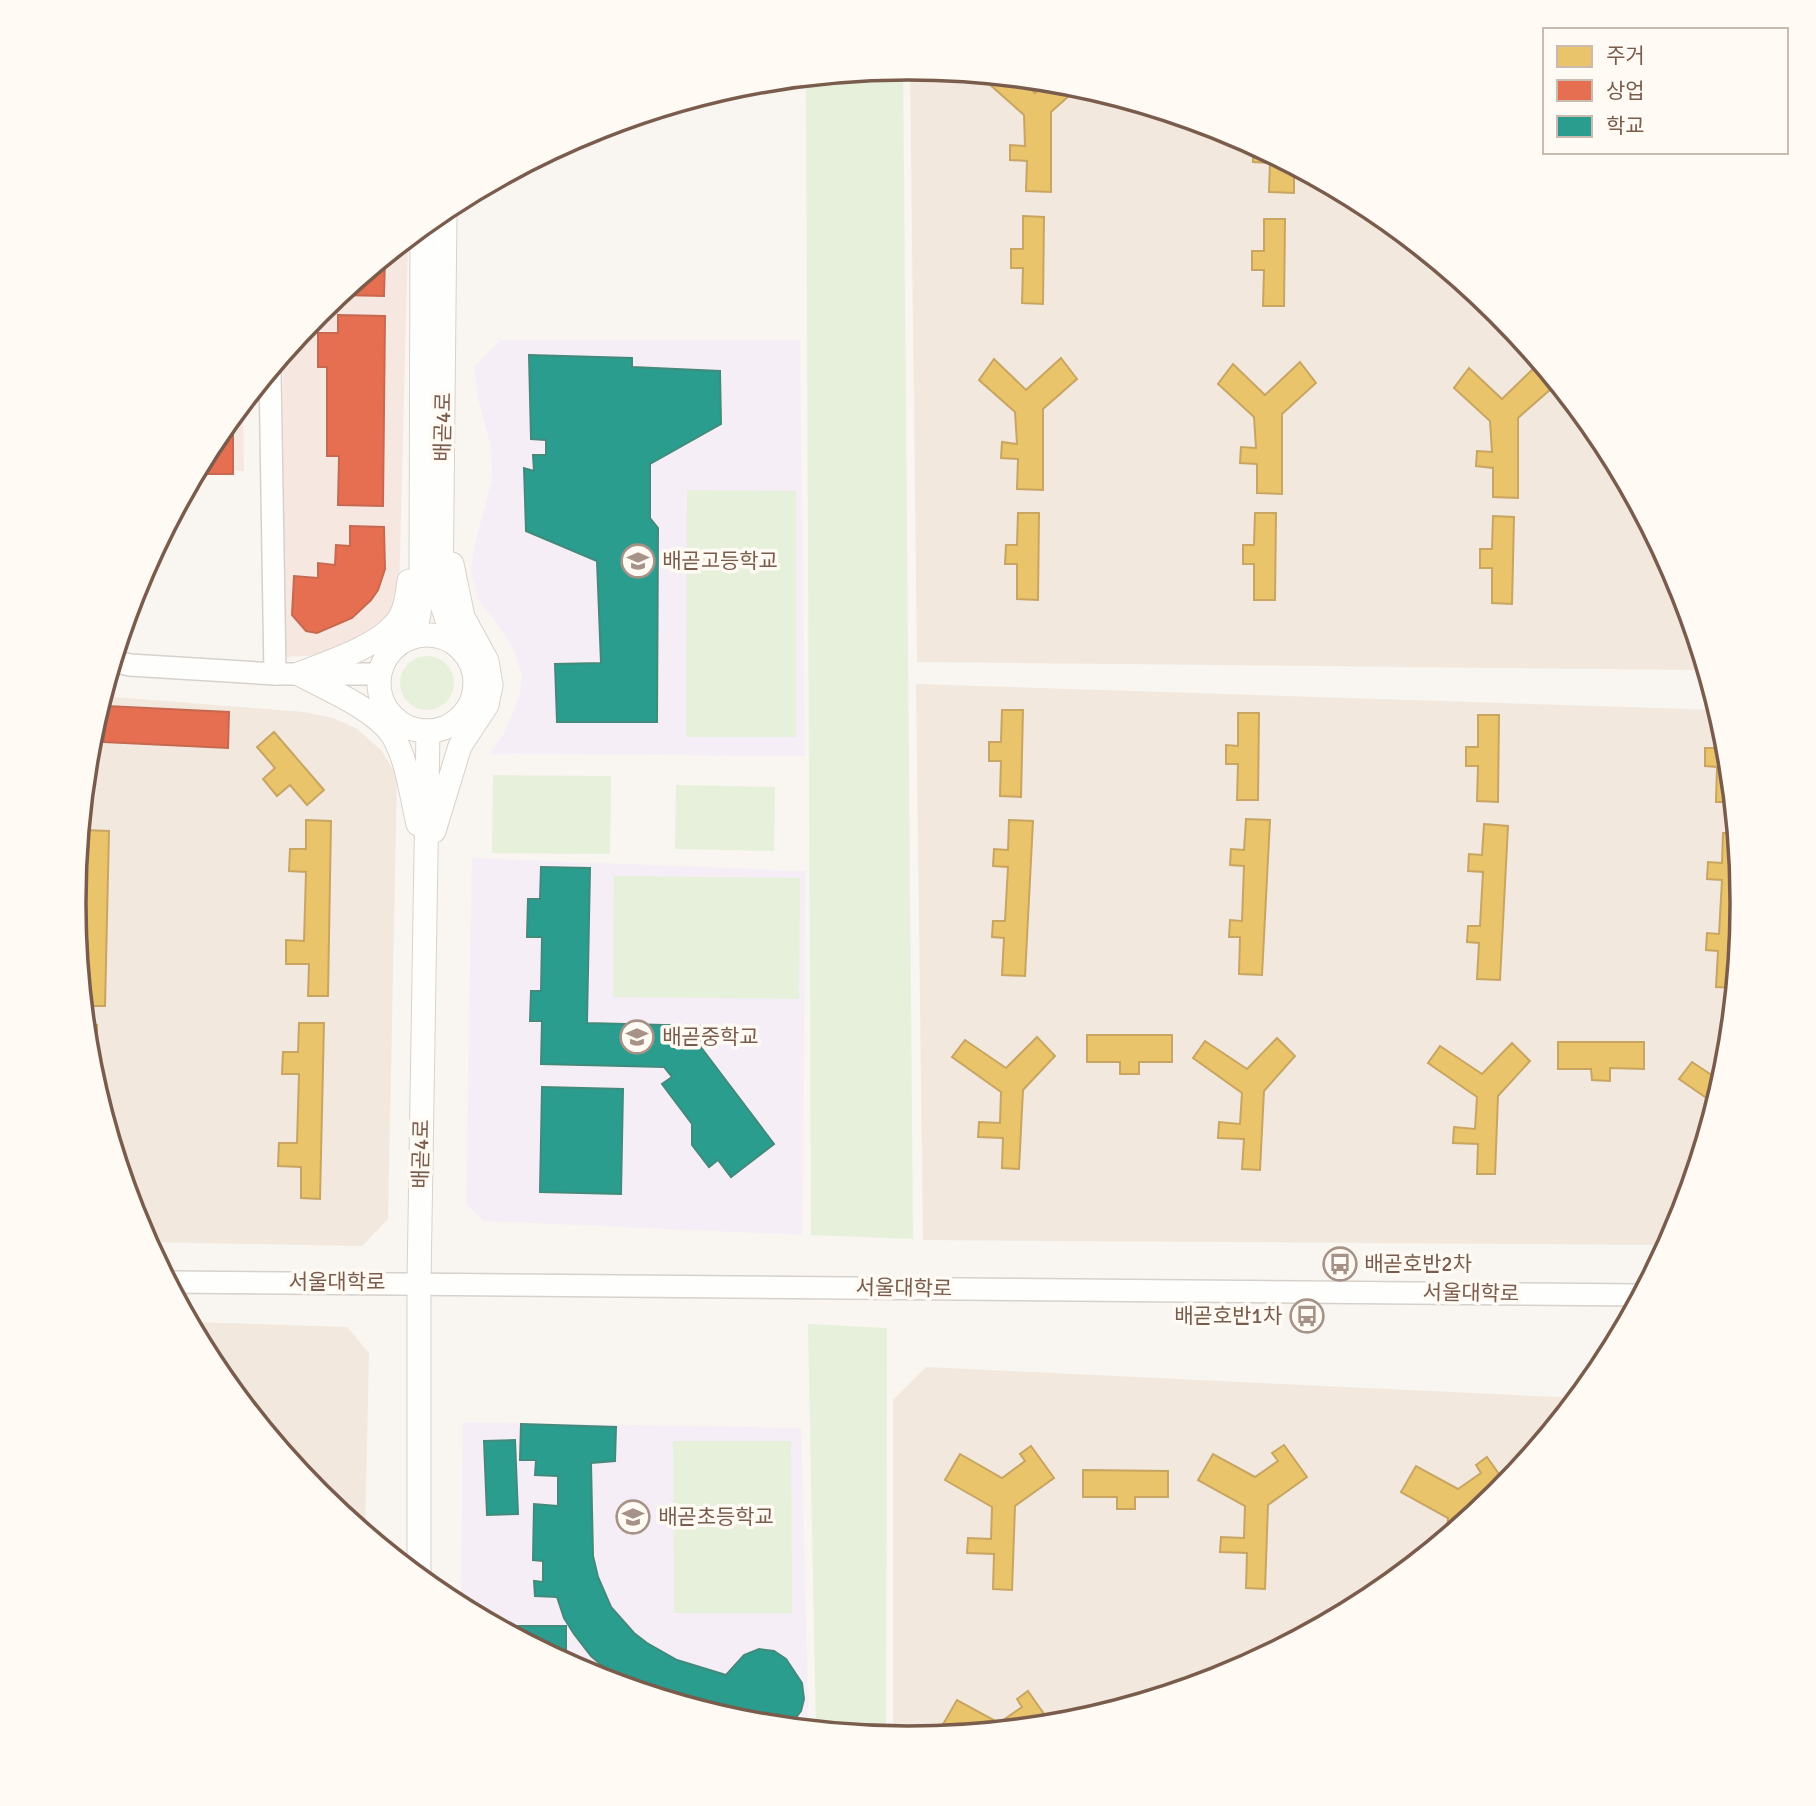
<svg xmlns="http://www.w3.org/2000/svg" width="1816" height="1806" viewBox="0 0 1816 1806" font-family="Signika,'Noto Sans KR',sans-serif">
  <style>
    .residential { fill: #f2e8de }
    .commercial { fill: #f6e8e1 }
    .education { fill: #f6eef6 }
    .green { fill: #e7f0db }
    .homes { fill: #e9c46a; stroke: #c8a561; stroke-width: 2 }
    .shops { fill: #e76f51; stroke: #c66950; stroke-width: 2 }
    .schools { fill: #2a9d8f; stroke: #428a7b; stroke-width: 2 }
    .lines { fill: none; stroke-linecap: round; stroke-linejoin: round }
    .service-casing { stroke: #d7d1cb; stroke-width: 10 }
    .tertiary-casing { stroke: #d7d1cb; stroke-width: 24 }
    .secondary-casing { stroke: #d9d2cb; stroke-width: 25 }
    .service { stroke: #fefefd; stroke-width: 8 }
    .tertiary { stroke: #fefefd; stroke-width: 21 }
    .secondary { stroke: #fefefd; stroke-width: 23 }
    .labels { text-anchor: middle; stroke-width: 7; stroke-linejoin: round; paint-order: stroke }
    .street-label { font-size: 21px; fill: #7a5c4d; stroke: #fffaf3 }
    .poi-label { font-size: 21px; fill: #7a5c4d; stroke: #fffaf3; text-anchor: start }
    .rim { fill: none; stroke: #7a5c4d; stroke-width: 3.5 }
  </style>
  <rect width="100%" height="100%" fill="#f9f5f0"/>
  <g class="residential">
    <polygon points="910,68 1071,84 1228,132 1372,209 1499,313 1602,440 1679,584 1705,670 917,662"/>
    <polygon points="916,684 1718,710 1727,741 1743,903 1727,1066 1679,1223 1667,1245 923,1240"/>
    <polygon points="103,694 114,697 304,712 333,718 357,729 381,750 397,776 388,1219 362,1246 147,1242 137,1222 89,1065 73,903 89,740"/>
    <polygon points="190,1322 347,1327 369,1353 365,1532 317,1493 214,1366"/>
    <polygon points="926,1367 1576,1398 1498,1494 1371,1597 1227,1674 1070,1722 908,1738 893,1736 893,1400"/>
  </g>
  <g class="commercial">
    <polygon points="408,239 399,595 396,613 345,654 284,657 283,355 318,312"/>
    <polygon points="243,404 244,471 198,469 214,439"/>
  </g>
  <g class="education">
    <polygon points="500,340 800,340 805,756 489,754 503,735 513,713 520,694 522,675 515,653 505,635 478,599 471,573 474,548 492,479 491,447 478,398 474,367"/>
    <polygon points="472,858 806,871 802,1235 484,1221 466,1204"/>
    <polygon points="463,1422 801,1428 809,1728 745,1722 588,1674 461,1606"/>
  </g>
  <g class="green">
    <polygon points="903,69 913,1239 811,1235 806,78"/>
    <polygon points="687,490 796,491 796,737 686,737"/>
    <circle cx="427" cy="683" r="27"/>
    <polygon points="493,775 611,776 610,854 492,853"/>
    <polygon points="676,785 775,787 774,851 675,849"/>
    <polygon points="614,876 800,878 799,999 613,997"/>
    <polygon points="808,1324 887,1328 886,1736 816,1729"/>
    <polygon points="673,1441 791,1441 792,1613 674,1613"/>
  </g>
  <g class="homes">
    <polygon points="991,76 1021,79 1035,93 1046,82 1079,87 1051,112 1051,192 1026,191 1027,161 1010,160 1010,145 1025,146 1024,115 987,82"/>
    <polygon points="1253,146 1294,168 1294,193 1269,192 1270,163 1253,162"/>
    <polygon points="1023,216 1044,217 1043,304 1022,303 1023,268 1011,268 1011,249 1023,249"/>
    <polygon points="1264,219 1285,219 1284,306 1263,306 1264,270 1252,270 1252,251 1264,251"/>
    <polygon points="1061,358 1077,379 1043,409 1043,490 1017,489 1018,459 1001,458 1002,442 1017,444 1015,412 979,380 994,359 1026,390"/>
    <polygon points="1300,362 1316,383 1282,414 1282,494 1257,493 1257,464 1240,463 1241,447 1256,448 1254,417 1218,384 1233,364 1265,395"/>
    <polygon points="1536,366 1552,388 1518,418 1518,498 1493,497 1493,468 1476,466 1477,451 1492,452 1490,421 1454,388 1469,368 1502,399"/>
    <polygon points="1018,513 1039,513 1038,600 1017,599 1017,564 1005,564 1006,545 1017,545"/>
    <polygon points="1255,513 1276,513 1275,600 1254,600 1254,564 1243,564 1243,545 1254,545"/>
    <polygon points="1493,516 1514,517 1512,604 1492,603 1492,568 1480,568 1480,549 1492,549"/>
    <polygon points="1002,710 1023,710 1021,797 1000,796 1001,761 989,761 989,742 1001,742"/>
    <polygon points="1238,713 1259,713 1258,800 1237,800 1238,764 1226,764 1226,745 1238,746"/>
    <polygon points="1478,715 1499,715 1498,802 1477,801 1478,766 1466,766 1466,747 1478,747"/>
    <polygon points="1717,715 1727,741 1733,802 1716,802 1717,767 1705,766 1705,748 1717,748"/>
    <polygon points="274,732 324,790 307,805 290,785 277,796 263,779 275,768 257,747"/>
    <polygon points="1246,819 1270,820 1262,975 1239,974 1240,937 1229,937 1230,920 1242,921 1244,866 1230,865 1231,849 1244,850"/>
    <polygon points="306,820 331,821 328,996 308,996 309,964 286,964 286,940 304,941 306,872 289,871 290,849 306,849"/>
    <polygon points="1009,820 1033,821 1025,976 1002,975 1004,938 992,937 993,921 1005,921 1008,867 993,866 994,849 1008,850"/>
    <polygon points="1484,824 1508,826 1500,980 1477,979 1479,943 1467,942 1468,926 1480,926 1483,872 1468,871 1469,854 1482,855"/>
    <polygon points="84,830 109,831 105,1006 86,1006 87,974 80,974 78,951 83,951 84,882 75,881 78,859 84,859"/>
    <polygon points="1723,833 1736,833 1743,903 1734,988 1716,987 1718,951 1706,950 1707,933 1719,934 1722,880 1707,879 1708,862 1722,863"/>
    <polygon points="299,1023 324,1023 320,1199 301,1198 301,1167 278,1166 279,1143 297,1143 299,1074 282,1074 283,1052 298,1052"/>
    <polygon points="85,1025 97,1025 95,1085 89,1065"/>
    <polygon points="1087,1035 1172,1035 1172,1062 1139,1062 1139,1074 1120,1074 1120,1062 1087,1062"/>
    <polygon points="1037,1037 1055,1056 1023,1090 1019,1169 1002,1168 1003,1138 978,1137 979,1122 1000,1123 1001,1092 952,1057 965,1040 1006,1068"/>
    <polygon points="1277,1038 1295,1056 1264,1091 1260,1170 1242,1169 1244,1139 1218,1138 1219,1122 1240,1124 1242,1093 1193,1058 1205,1041 1247,1069"/>
    <polygon points="1558,1042 1644,1042 1644,1069 1610,1068 1610,1081 1592,1080 1591,1069 1558,1069"/>
    <polygon points="1512,1043 1530,1061 1498,1096 1495,1174 1477,1174 1478,1144 1453,1143 1454,1127 1475,1129 1477,1097 1428,1063 1440,1046 1482,1074"/>
    <polygon points="1692,1062 1722,1082 1715,1104 1679,1079"/>
    <polygon points="1284,1445 1307,1477 1268,1505 1265,1589 1246,1588 1247,1553 1220,1552 1221,1537 1244,1538 1245,1506 1198,1480 1213,1454 1255,1477 1278,1461 1272,1453"/>
    <polygon points="1031,1446 1054,1478 1015,1506 1012,1590 993,1589 994,1554 967,1553 968,1538 991,1539 992,1507 945,1480 960,1454 1002,1478 1025,1461 1020,1454"/>
    <polygon points="1487,1457 1506,1484 1498,1494 1447,1535 1448,1518 1401,1492 1416,1466 1458,1489 1481,1473 1476,1465"/>
    <polygon points="1083,1470 1168,1471 1168,1497 1135,1497 1135,1509 1117,1509 1117,1497 1083,1497"/>
    <polygon points="1028,1691 1051,1724 955,1733 942,1726 957,1700 999,1723 1022,1707 1017,1699"/>
  </g>
  <g class="shops">
    <polygon points="385,258 384,296 342,295 342,293"/>
    <polygon points="338,315 385,316 383,506 338,505 339,456 327,456 327,367 318,367 318,333 338,333"/>
    <polygon points="233,416 233,474 200,474 200,465 214,439"/>
    <polygon points="350,526 384,527 385,569 378,590 371,600 352,618 317,633 306,631 292,615 294,576 318,578 318,563 335,565 336,545 350,546"/>
    <polygon points="106,706 229,712 228,748 104,742"/>
  </g>
  <g class="schools">
    <polygon points="529,355 632,358 632,367 720,371 721,424 650,464 650,518 658,528 657,722 557,722 555,664 601,663 597,561 526,531 524,468 534,471 533,455 546,455 546,440 531,439"/>
    <polygon points="541,867 590,868 587,1023 701,1026 700,1046 774,1144 731,1177 718,1160 709,1167 692,1145 692,1124 662,1084 672,1077 664,1067 541,1064 542,1021 530,1021 531,991 541,991 542,937 527,937 528,899 540,899"/>
    <polygon points="542,1087 623,1089 621,1194 540,1192"/>
    <polygon points="521,1424 616,1427 615,1461 591,1463 593,1556 598,1577 611,1607 634,1633 647,1643 677,1660 726,1675 744,1655 759,1649 774,1651 786,1659 802,1683 804,1699 801,1711 793,1721 787,1726 745,1722 739,1720 732,1711 686,1698 685,1703 611,1681 614,1676 591,1656 574,1634 564,1618 557,1597 535,1596 534,1581 543,1582 543,1561 533,1560 534,1504 558,1506 558,1476 535,1475 536,1460 520,1460"/>
    <polygon points="515,1440 518,1514 487,1515 484,1441"/>
    <polygon points="516,1626 566,1626 566,1662 516,1635"/>
  </g>
  <g class="lines">
    <defs>
      <polyline id="service" points="252,1414 268,1427 268,1432"/>
      <g id="tertiary">
        <polyline points="270,371 275,674"/>
        <polyline points="113,661 130,665 275,674 379,674"/>
        <polyline points="168,1282 1640,1295"/>
      </g>
      <g id="secondary">
        <polyline points="445,209 441,602 455,644"/>
        <circle cx="427" cy="683" r="48"/>
        <path d="M 408,639 C 421,624 420,604 421,585 L 422,227"/>
        <path d="M 299,674 C 328,662 377,647 396,623 C 406,611 407,595 409,581"/>
        <path d="M 299,674 C 326,689 376,709 393,736 C 408,762 411,795 418,824"/>
        <polyline points="434,831 460,746 487,705 491,685 487,661 463,617 452,564"/>
        <polyline points="419,1576 419,1283 428,731"/>
      </g>
    </defs>
    <use href="#service" class="service-casing"/>
    <use href="#tertiary" class="tertiary-casing"/>
    <use href="#secondary" class="secondary-casing"/>
    <use href="#service" class="service"/>
    <use href="#tertiary" class="tertiary"/>
    <use href="#secondary" class="secondary"/>
  </g>
  <defs>
    <symbol id="school-ring" viewBox="-11 -11 22 22"><circle r="9.5" fill="#fffaf3" stroke="#a69286" stroke-width="1.5"/><path d="M0-5L7-2L0 1L-7-2ZM-4 1L0 2.5L4 1V4Q0 6-4 4Z" fill="#a69286"/></symbol>
    <symbol id="bus-ring" viewBox="-11 -11 22 22"><circle r="9.5" fill="#fffaf3" stroke="#a69286" stroke-width="1.5"/><path d="M-5-6H5V4H4V6H2V4H-2V6H-4V4H-5ZM-3.5-4V0h7V-4ZM-3.5 1.2v1.5H-2V1.2ZM2 1.2v1.5H3.5V1.2Z" fill="#a69286"/></symbol>
  </defs>
  <g fill-rule="evenodd">
    <use href="#school-ring" x="619" y="542" width="38" height="38"/>
    <use href="#school-ring" x="618" y="1018" width="38" height="38"/>
    <use href="#bus-ring" x="1321" y="1245" width="38" height="38"/>
    <use href="#bus-ring" x="1288" y="1297" width="38" height="38"/>
    <use href="#school-ring" x="614" y="1498" width="38" height="38"/>
  </g>
  <g class="labels">
    <g class="street-label">
      <text transform="translate(443 427) rotate(-89)" y="7">배곧4로</text>
      <text transform="translate(421 1154) rotate(-89)" y="7">배곧4로</text>
      <text x="337" y="1289">서울대학로</text>
      <text transform="translate(904 1288) rotate(1)" y="7">서울대학로</text>
      <text transform="translate(1471 1293) rotate(1)" y="7">서울대학로</text>
    </g>
    <g class="poi-label">
      <text x="662" y="568">배곧고등학교</text>
      <text x="662" y="1044">배곧중학교</text>
      <text x="1364" y="1271">배곧호반2차</text>
      <text x="1282" y="1323" text-anchor="end">배곧호반1차</text>
      <text x="658" y="1524">배곧초등학교</text>
    </g>
  </g>
  <path d="M0 0H1816V1806H0ZM908 80H908A822 822 0 0 1 1730 902V904A822 822 0 0 1 908 1726H908A822 822 0 0 1 86 904V902A822 822 0 0 1 908 80Z" fill="#fffaf3" fill-rule="evenodd"/>
  <path class="rim" d="M908 80H908A822 822 0 0 1 1730 902V904A822 822 0 0 1 908 1726H908A822 822 0 0 1 86 904V902A822 822 0 0 1 908 80Z"/>
  <rect x="1543" y="28" width="245" height="126" fill="#fffaf3" stroke="#cabbb1" stroke-width="2"/>
  <rect x="1557" y="46" width="35" height="21" fill="#e9c46a" stroke="#cabbb1" stroke-width="2"/>
  <text x="1606" y="63" font-size="21" fill="#7a5c4d">주거</text>
  <rect x="1557" y="80" width="35" height="21" fill="#e76f51" stroke="#cabbb1" stroke-width="2"/>
  <text x="1606" y="98" font-size="21" fill="#7a5c4d">상업</text>
  <rect x="1557" y="116" width="35" height="21" fill="#2a9d8f" stroke="#cabbb1" stroke-width="2"/>
  <text x="1606" y="133" font-size="21" fill="#7a5c4d">학교</text>
</svg>
